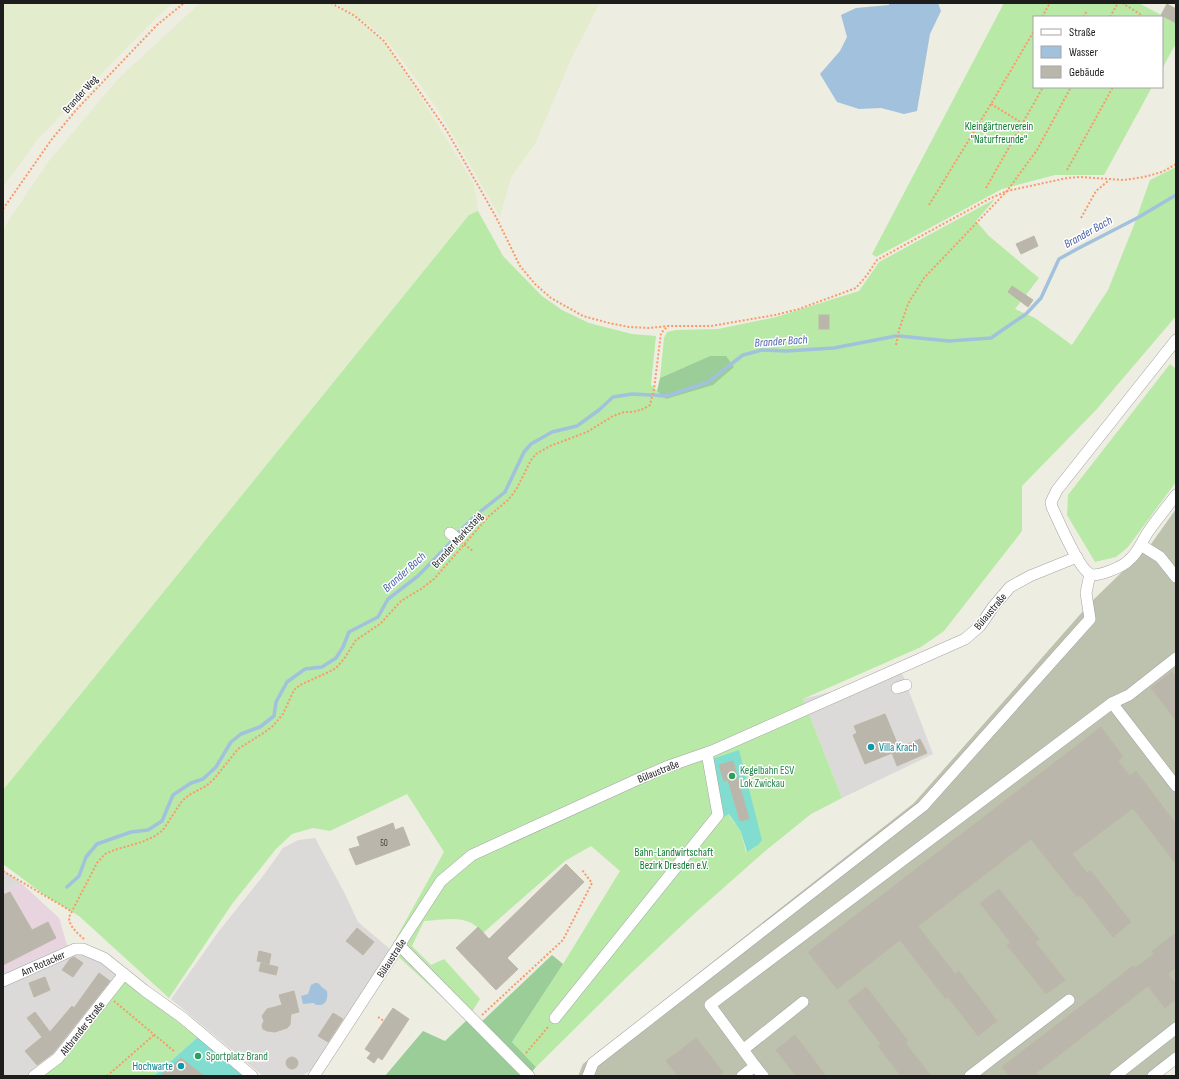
<svg xmlns="http://www.w3.org/2000/svg" width="1179" height="1079" viewBox="0 0 1179 1079" font-family="'Sofia Sans Condensed',sans-serif">
  <style>
    .residential { fill: #dbdad9 }
    .industrial { fill: #e7d4df }
    .construction { fill: #bdc2ae }
    .farmland { fill: #e3edcd }
    .grass { fill: #b8e9a7; fill-rule: evenodd }
    .forest { fill: #9acd97 }
    .pitch { fill: #80ddd0 }
    .water { fill: #a2c1dc }
    .lines { fill: none; stroke-linecap: round; stroke-linejoin: round }
    .stream { stroke: #a2c1dc; stroke-width: 3.5 }
    .building { fill: #bab6ac; stroke: #bfb7a5 }
    .minor-casing { stroke: #a4a4a4; stroke-width: 12 }
    .path { stroke: #f99a68; stroke-width: 2; stroke-dasharray: 2 2; stroke-linecap: butt }
    .minor { stroke: #fff; stroke-width: 11 }
    .culture-dot { fill: #0f9aa8; stroke: #fff; stroke-width: 1.5 }
    .leisure-dot { fill: #2e9e5b; stroke: #fff; stroke-width: 1.5 }
    .labels { text-anchor: middle; stroke-width: 3; stroke-linejoin: round; paint-order: stroke }
    .number-label { font-size: 9px; fill: #444341 }
    .street-label { font-size: 11px; fill: #1d1d1d; stroke: #fff }
    .park-label { font-size: 11px; fill: #0b7a2f; stroke: #fff }
    .culture-label { font-size: 11px; fill: #0d838f; stroke: #fff; text-anchor: start }
    .leisure-label { font-size: 11px; fill: #27864d; stroke: #fff; text-anchor: start }
    .water-label { font-size: 12px; font-style: italic; fill: #4a63ab; stroke: #fff }
  </style>
  <rect width="100%" height="100%" fill="#eeede2"/>
  <g class="residential">
    <polygon points="902,673 933,754 842,798 803,699"/>
    <polygon points="315,838 345,894 358,922 390,949 314,1068 302,1076 263,1076 171,999 219,931 263,876 283,848 298,840"/>
    <polygon points="3,870 21,883 3,893"/>
    <polygon points="67,945 100,960 125,982 67,1054 39,1076 3,1076 3,973"/>
  </g>
  <polygon class="industrial" points="21,883 59,918 67,945 3,973 3,893"/>
  <polygon class="construction" points="1176,509 1176,1063 1160,1076 578,1076 583,1064 914,803 1091,602 1151,544"/>
  <g class="farmland">
    <polygon points="3,3 173,3 159,15 37,140 3,187"/>
    <polygon points="200,3 328,3 355,17 385,43 422,99 474,184 478,211 469,215 3,790 3,229 48,162 118,79"/>
    <polygon points="335,3 600,3 572,57 536,142 511,178 500,217 438,110 408,68 387,41 368,24"/>
  </g>
  <g class="grass">
    <polygon points="1004,3 1139,3 1176,23 1176,43 1162,69 1162,17 1034,17 1034,87 1152,87 1104,175 1055,175 1002,189 876,257 872,254"/>
    <path d="M 1176,167 L 1176,316 L 1096,410 L 1022,486 L 1022,531 L 944,631 L 921,647 L 803,699 L 842,798 L 811,814 L 764,852 L 694,914 L 628,976 L 536,1067 L 512,1042 L 563,964 L 620,871 L 591,846 L 565,861 L 483,933 C 467,913 447,920 424,921 L 412,946 L 431,965 L 444,959 L 480,999 L 467,1020 L 390,949 L 444,852 L 407,794 L 330,831 L 313,828 L 292,834 L 276,849 L 232,904 L 169,998 L 79,916 L 43,894 L 3,864 L 3,790 L 469,215 L 478,211 L 503,256 L 542,296 L 562,310 L 589,323 L 632,334 L 656,336 L 651,385 L 666,399 L 710,356 L 660,378 L 664,338 L 667,332 L 676,330 L 718,329 L 776,317 L 859,291 L 879,262 L 995,199 L 976,221 L 989,236 L 1039,278 L 1015,309 L 1035,318 L 1072,345 L 1108,290 L 1134,225 L 1150,180 ZM 728,814 L 758,845 L 746,852 L 741,832 Z"/>
    <polygon points="1170,364 1176,369 1176,482 1128,547 1116,557 1095,562 1067,515 1068,495"/>
    <polygon points="125,982 198,1037 154,1076 39,1076 67,1054"/>
  </g>
  <g class="forest">
    <polygon points="710,356 726,356 734,367 713,385 666,399 657,391 660,378"/>
    <polygon points="552,955 563,964 512,1042 536,1067 528,1076 385,1076 423,1031 445,1041 467,1020 475,1028"/>
  </g>
  <g class="pitch">
    <polygon points="739,750 762,840 758,845 747,852 741,832 729,814 722,818 712,759"/>
    <polygon points="198,1037 244,1076 154,1076"/>
  </g>
  <g class="water">
    <polygon points="889,3 938,3 941,11 930,34 917,111 904,114 881,108 859,109 837,102 820,74 840,51 847,37 841,15 856,8 889,5"/>
    <path d="M 315,983 L 318,983 L 322,987 L 327,991 C 328,997 327,1005 319,1005 C 313,1005 318,1004 312,1003 C 310,1003 306,1004 303,1004 L 301,996 L 308,994 L 311,985 Z"/>
  </g>
  <g class="lines">
    <g class="stream">
      <polyline points="899,336 949,341 991,338 1026,314 1041,298 1059,259 1077,249 1139,217 1176,195"/>
      <polyline points="654,395 665,396 676,393 708,382 743,355 762,350 786,351 834,348 896,336"/>
      <polyline points="459,532 476,515 505,492 524,452 531,444 552,432 577,426 599,410 613,397 632,394 651,395"/>
      <polyline points="67,887 79,876 86,857 97,844 131,832 148,830 162,821 173,795 191,783 203,779 216,767 231,742 241,734 260,727 274,716 276,702 287,682 305,669 322,667 336,658 343,647 349,632 378,617 388,599 418,576 452,541"/>
    </g>
  </g>
  <g class="building">
    <polygon points="1167,4 1176,9 1176,23 1161,15"/>
    <polygon points="1034,236 1038,246 1021,254 1016,244"/>
    <polygon points="1012,286 1033,300 1028,307 1008,292"/>
    <rect x="819" y="315" width="10" height="14"/>
    <polygon points="1172,672 1176,678 1176,720 1151,688"/>
    <polygon points="885,714 899,748 920,739 927,753 897,766 892,753 865,764 853,735 857,733 854,726"/>
    <polygon points="1101,727 1123,757 1118,761 1130,776 1136,771 1176,824 1176,864 1133,808 1072,854 1087,873 1090,870 1131,922 1113,937 1080,895 1077,897 1031,839 918,926 955,974 959,971 997,1021 978,1036 948,997 946,999 900,940 837,989 808,952"/>
    <polygon points="733,761 749,819 740,821 728,780 724,781 719,765"/>
    <polygon points="393,823 395,830 403,827 410,845 356,865 349,849 360,846 357,837"/>
    <polygon points="566,864 584,882 507,958 518,969 496,990 456,948 478,927 489,939"/>
    <polygon points="999,889 1039,939 1035,942 1065,980 1046,994 1007,945 1011,943 980,903"/>
    <polygon points="10,892 32,930 48,922 56,938 3,965 3,895"/>
    <polygon points="357,928 374,942 363,955 346,941"/>
    <polygon points="1176,933 1176,967 1168,974 1176,984 1176,999 1165,1008 1148,986 1036,1073 1038,1076 1009,1076 1002,1067 1133,966 1135,968 1154,954 1152,951"/>
    <polygon points="259,951 271,954 269,964 257,961"/>
    <polygon points="74,957 83,963 73,977 62,970 70,959"/>
    <polygon points="261,963 278,967 276,975 259,971"/>
    <polygon points="99,973 110,981 53,1053 37,1065 25,1051 42,1037 27,1018 35,1012 50,1032 72,1006 74,1008"/>
    <polygon points="45,977 50,990 34,997 29,983"/>
    <polygon points="866,987 908,1041 905,1043 931,1076 901,1076 878,1046 881,1044 848,1001"/>
    <polygon points="294,991 299,1012 291,1014 290,1025 287,1028 275,1032 267,1031 263,1029 262,1025 264,1021 262,1016 267,1009 282,1005 279,995"/>
    <polygon points="393,1008 409,1019 382,1060 378,1057 374,1063 367,1058 371,1053 365,1049"/>
    <polygon points="333,1013 343,1019 328,1042 318,1036"/>
    <polygon points="795,1035 826,1076 796,1076 776,1050"/>
    <polygon points="696,1038 723,1072 718,1076 678,1076 666,1061"/>
    <circle cx="292" cy="1063" r="6"/>
    <polygon points="181,1058 204,1076 160,1076"/>
  </g>
  <g class="lines">
    <defs>
      <g id="minor">
        <path d="M 1176,340 L 1057,490 L 1051,502 L 1052,507 C 1058,520 1079,569 1090,574 C 1097,578 1124,566 1129,560 C 1138,553 1142,541 1148,532 C 1157,519 1167,507 1176,495"/>
        <polyline points="450,533 454,536"/>
        <polyline points="1141,545 1160,557 1176,577"/>
        <polyline points="897,688 906,685"/>
        <polyline points="1112,703 1176,786"/>
        <polyline points="399,945 529,1076"/>
        <polyline points="3,981 75,949 83,949 104,958 144,990 183,1018 252,1076"/>
        <polyline points="555,1018 718,815 707,753"/>
        <polyline points="744,1049 803,1002"/>
        <polyline points="755,1066 763,1076"/>
        <polyline points="34,1076 58,1058 124,974"/>
        <polyline points="314,1076 441,881 472,855 634,781 666,767 712,751 965,639 980,626 993,607 1010,587 1030,576 1077,557"/>
        <polyline points="588,1076 593,1063 923,806 1090,619 1086,593 1090,574"/>
        <polyline points="742,1076 755,1066 710,1005 1112,703 1129,695 1176,658"/>
        <polyline points="970,1076 1069,1000"/>
        <polyline points="1115,1076 1176,1028"/>
        <polyline points="1153,1076 1176,1058"/>
      </g>
    </defs>
    <use href="#minor" class="minor-casing"/>
    <g class="path">
      <polyline points="331,3 355,16 384,41 447,131 496,217 520,266 535,284 551,298 583,316 609,323 629,327 649,328 668,326 711,326 775,315 799,309 856,288 867,275 877,260 989,199 1007,191 1067,178 1080,177 1124,180 1144,177 1162,172 1176,164"/>
      <polyline points="1122,3 1140,14 1139,17"/>
      <polyline points="1042,17 1050,3"/>
      <polyline points="1083,17 1087,11"/>
      <polyline points="1110,17 1118,3"/>
      <polyline points="991,104 1022,123"/>
      <polyline points="1067,170 1113,87"/>
      <polyline points="986,188 1043,87"/>
      <polyline points="929,205 991,104 1034,31"/>
      <polyline points="3,209 52,139 77,109 157,25 184,3"/>
      <polyline points="1081,218 1096,191 1108,181"/>
      <polyline points="896,345 899,330 908,304 924,278 1007,191 1037,150 1071,87"/>
      <polyline points="461,542 473,551"/>
      <polyline points="3,871 71,911"/>
      <path d="M 84,939 C 77,933 69,926 69,917 L 97,863 L 105,854 L 114,850 L 142,842 L 155,836 L 163,830 L 182,801 L 189,795 L 206,786 L 214,779 L 238,749 L 265,732 L 273,726 L 283,714 L 294,690 L 300,685 L 329,672 L 336,668 L 344,659 L 356,640 L 380,624 L 401,601 L 421,589 L 434,579 L 489,516 L 508,500 L 516,490 L 531,460 L 536,454 L 550,446 L 587,432 L 613,416 L 624,412 L 633,412 L 643,409 L 650,405 L 654,389 L 661,333 L 668,326"/>
      <polyline points="114,1001 175,1052"/>
      <polyline points="482,1015 563,940 592,883 582,870"/>
      <polyline points="378,1017 384,1021"/>
      <polyline points="526,1053 548,1027"/>
      <polyline points="107,1076 154,1035"/>
    </g>
    <use href="#minor" class="minor"/>
  </g>
  <g class="culture-dot">
    <circle cx="871" cy="747" r="4"/>
    <circle cx="181" cy="1066" r="4"/>
  </g>
  <g class="leisure-dot">
    <circle cx="732" cy="776" r="4"/>
    <circle cx="198" cy="1056" r="4"/>
  </g>
  <g class="labels">
    <g class="number-label">
      <text x="384" y="846">50</text>
    </g>
    <g class="street-label">
      <text transform="translate(80 94) rotate(-48)" y="4">Brander Weg</text>
      <text transform="translate(457 540) rotate(-48)" y="4">Brander Marktsteig</text>
      <text transform="translate(990 611) rotate(-50)" y="4">Bülaustraße</text>
      <text transform="translate(658 771) rotate(-22)" y="4">Bülaustraße</text>
      <text transform="translate(391 958) rotate(-57)" y="4">Bülaustraße</text>
      <text transform="translate(43 963) rotate(-24)" y="4">Am Rotacker</text>
      <text transform="translate(82 1028) rotate(-52)" y="4">Altbrander Straße</text>
    </g>
    <g class="park-label">
      <text x="999" y="130">Kleingärtnerverein<tspan x="999" dy="13">"Naturfreunde"</tspan></text>
      <text x="674" y="856">Bahn-Landwirtschaft<tspan x="674" dy="13">Bezirk Dresden e.V.</tspan></text>
    </g>
    <g class="culture-label">
      <text x="879" y="751">Villa Krach</text>
      <text x="173" y="1070" text-anchor="end">Hochwarte</text>
    </g>
    <g class="leisure-label">
      <text x="740" y="774">Kegelbahn ESV<tspan x="740" dy="13">Lok Zwickau</tspan></text>
      <text x="206" y="1060">Sportplatz Brand</text>
    </g>
    <g class="water-label">
      <text transform="translate(1088 232) rotate(-29)" y="4">Brander Bach</text>
      <text transform="translate(781 341) rotate(-4)" y="4">Brander Bach</text>
      <text transform="translate(404 572) rotate(-42)" y="4">Brander Bach</text>
    </g>
  </g>
  <rect width="1179" height="1079" fill="none" stroke="#1d1d1d" stroke-width="8"/>
  <rect x="1033" y="16" width="130" height="72" fill="#ffffff" stroke="#a5a5a5"/>
  <rect x="1041" y="29" width="20" height="6" fill="#ffffff" stroke="#a5a5a5"/>
  <text x="1069" y="36" font-size="12" fill="#1d1d1d">Straße</text>
  <rect x="1041" y="46" width="20" height="12" fill="#a2c1dc" stroke="#a5a5a5"/>
  <text x="1069" y="56" font-size="12" fill="#1d1d1d">Wasser</text>
  <rect x="1041" y="66" width="20" height="12" fill="#bab6ac" stroke="#a5a5a5"/>
  <text x="1069" y="76" font-size="12" fill="#1d1d1d">Gebäude</text>
</svg>
